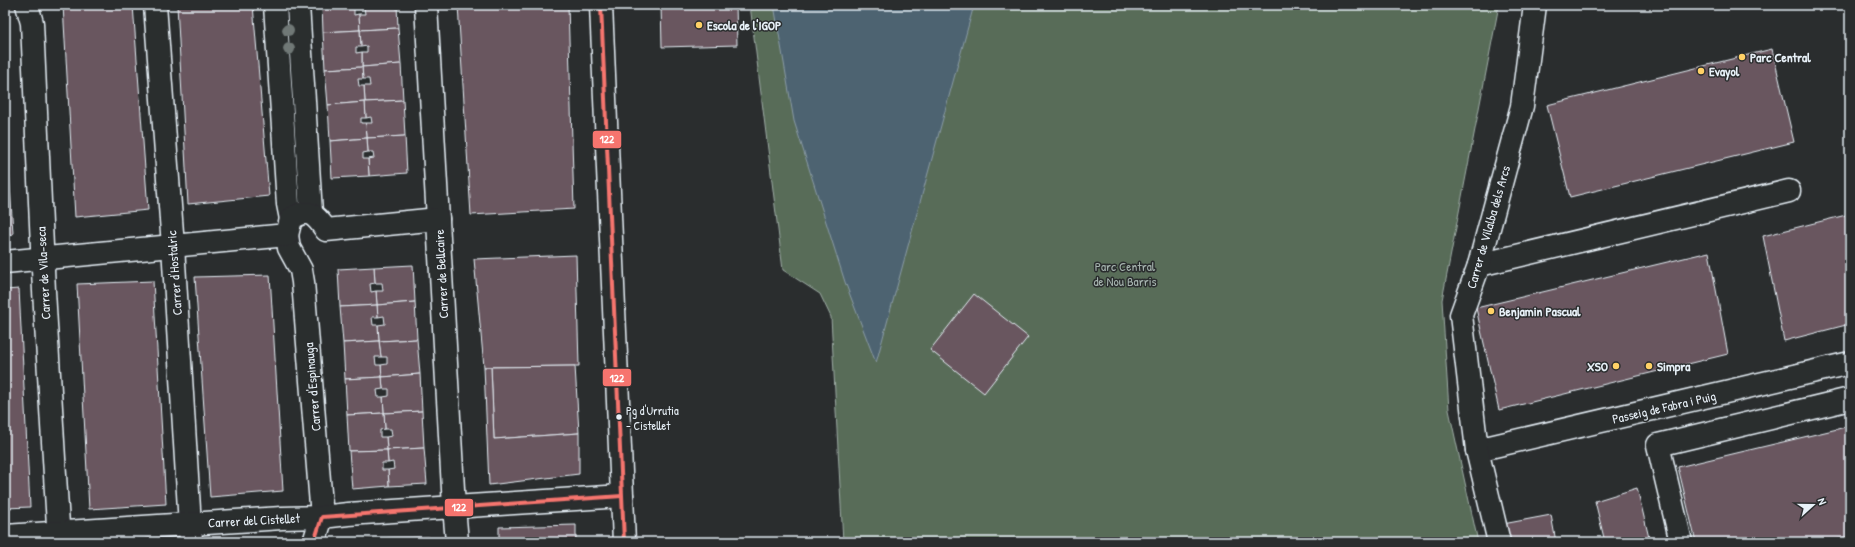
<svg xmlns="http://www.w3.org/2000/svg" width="1855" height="547" viewBox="0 0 1855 547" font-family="'Patrick Hand',sans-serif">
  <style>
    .green { fill: #586c58; stroke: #a0aea8 }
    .water { fill: #4d6371; stroke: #8b9ca7 }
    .building { fill: #69575f; stroke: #e8f1f8 }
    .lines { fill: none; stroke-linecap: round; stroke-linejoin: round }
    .minor-casing { stroke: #e8f1f8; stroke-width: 25 }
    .minor { stroke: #2a2d2e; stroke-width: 22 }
    .bus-1-casing { stroke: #2a2d2e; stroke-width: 7 }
    .bus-1 { stroke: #f6746e; stroke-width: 4 }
    .tree { fill: #6f7876 }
    .poi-dot { fill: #ffd166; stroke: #2a2d2e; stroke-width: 1.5 }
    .bus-dot { fill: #e8f1f8; stroke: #2a2d2e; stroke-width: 1.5 }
    .labels { text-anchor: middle; stroke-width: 3; stroke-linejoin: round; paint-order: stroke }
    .bus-label { font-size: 12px; fill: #e8f1f8; stroke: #2a2d2e; text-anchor: start }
    .poi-label { font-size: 13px; font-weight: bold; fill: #e8f1f8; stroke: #2a2d2e; text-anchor: start }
    .street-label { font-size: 13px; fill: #e8f1f8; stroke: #2a2d2e }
    .park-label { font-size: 13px; fill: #a7b5b0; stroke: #2a2d2e }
    .line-badge { stroke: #2a2d2e; stroke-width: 1.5 }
    .badge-label { font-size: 11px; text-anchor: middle; font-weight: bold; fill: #fff }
  </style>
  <rect width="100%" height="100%" fill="#2a2d2e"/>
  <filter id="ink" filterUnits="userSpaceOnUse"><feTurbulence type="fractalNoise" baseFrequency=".025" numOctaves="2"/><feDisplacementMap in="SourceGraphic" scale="8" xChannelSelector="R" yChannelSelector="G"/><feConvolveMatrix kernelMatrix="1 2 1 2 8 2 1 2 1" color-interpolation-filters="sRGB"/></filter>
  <g filter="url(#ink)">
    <polygon class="green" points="750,5 1499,5 1442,300 1449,410 1478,542 843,542 831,317 820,294 783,270"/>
    <polygon class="water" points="774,5 974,5 876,363 845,282 794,121"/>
    <g class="building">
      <polygon points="63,5 133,5 148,210 75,217"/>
      <polygon points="177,5 253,5 269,196 188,204"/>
      <polygon points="322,5 358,5 359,8 354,8 354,15 359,14 360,30 323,32"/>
      <polygon points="358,5 397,5 398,28 360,30 359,14 365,14 364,7 359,8"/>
      <polygon points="458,5 568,5 574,209 471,215"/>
      <polygon points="661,5 736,5 737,45 662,47"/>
      <polygon points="398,28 401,64 362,67 362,52 367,52 367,46 361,47 360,30"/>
      <polygon points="360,30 361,47 356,47 356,53 362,52 362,67 325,69 323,32"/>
      <polygon points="1772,49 1794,142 1570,197 1547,105"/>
      <polygon points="401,64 403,100 365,102 364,86 370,86 369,79 363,79 362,67"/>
      <polygon points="362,67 363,79 358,79 359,86 364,86 365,102 328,105 325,69"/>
      <polygon points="403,100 405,136 367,138 366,123 372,123 371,117 366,118 365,102"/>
      <polygon points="5,101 13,234 5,235"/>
      <polygon points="365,102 366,118 361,118 361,123 366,123 367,138 330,141 328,105"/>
      <polygon points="405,136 407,173 369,176 368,159 374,158 373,152 368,152 367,138"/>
      <polygon points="367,138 368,152 363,153 363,159 368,159 369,176 332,178 330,141"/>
      <polygon points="1850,214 1850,324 1784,341 1763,236"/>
      <polygon points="1709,252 1728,354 1499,410 1476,308"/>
      <polygon points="576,255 579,366 484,367 474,259"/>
      <polygon points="413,265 415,302 377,305 376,291 383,291 382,283 375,283 374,267"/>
      <polygon points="374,267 375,283 370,284 371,292 376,291 377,305 340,307 338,269"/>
      <polygon points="270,275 283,491 210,497 195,277"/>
      <polygon points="153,281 166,504 89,509 77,284"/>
      <polygon points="19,289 30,507 5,508 5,290"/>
      <polygon points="974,294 1028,337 984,393 930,350"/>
      <polygon points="415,302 417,339 379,341 378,325 385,324 384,316 378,317 377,305"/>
      <polygon points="377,305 378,317 372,317 373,325 378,325 379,341 343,343 340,307"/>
      <polygon points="417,339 420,374 382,377 381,365 387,364 387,357 381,357 379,341"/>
      <polygon points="379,341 381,357 375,357 376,365 381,365 382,377 345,379 343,343"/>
      <polygon points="575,366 579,433 494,439 491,367"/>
      <polygon points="484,367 491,367 494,439 579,433 579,474 489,485"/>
      <polygon points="420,374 422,411 384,413 383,397 389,396 389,389 383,389 382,377"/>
      <polygon points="382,377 383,389 377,390 378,397 383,397 384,413 347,415 345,379"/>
      <polygon points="422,411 424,448 387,450 386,437 392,436 391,429 385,429 384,413"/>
      <polygon points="384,413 385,429 380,430 380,437 386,437 387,450 349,451 347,415"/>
      <polygon points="1850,426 1850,536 1827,542 1696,542 1678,467"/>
      <polygon points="424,448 427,484 389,486 388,470 394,469 393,462 388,463 387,450"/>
      <polygon points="387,450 388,463 382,463 382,470 388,470 389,486 352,489 349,451"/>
      <polygon points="1637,488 1650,542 1605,542 1595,501"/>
      <polygon points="1551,515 1556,542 1508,542 1503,524"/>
      <polygon points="576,525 576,542 499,542 499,527"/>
      <polygon points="429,537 430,542 393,542 392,538"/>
      <polygon points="392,538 393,542 354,542 354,541"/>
    </g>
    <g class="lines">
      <defs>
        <g id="minor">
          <polyline points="27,5 32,23 44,291 59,542"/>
          <polyline points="155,5 173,246 191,542"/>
          <polyline points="275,5 288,204 291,219"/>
          <polyline points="298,5 311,213"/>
          <polyline points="426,5 454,507 457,542"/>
          <polyline points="601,5 624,542"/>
          <polyline points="287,235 289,248 301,270 303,282 322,517 314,542"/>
          <path d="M 5,262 L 287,235 L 291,219 C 308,207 315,214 326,230 L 438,219"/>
          <polyline points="1479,265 1789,191"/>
          <polyline points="1477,450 1850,363"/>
          <polyline points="5,536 282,518 322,517 348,514 622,496"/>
          <polyline points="1499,542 1477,450 1461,315 1479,265 1522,106 1535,5"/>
          <polyline points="1681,542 1658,445 1850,399"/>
        </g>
      </defs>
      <use href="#minor" class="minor-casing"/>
      <use href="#minor" class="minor"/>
      <defs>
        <g id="bus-1">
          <polyline points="601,5 624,542"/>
          <polyline points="314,542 322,517 622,496"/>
        </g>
      </defs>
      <use href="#bus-1" class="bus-1-casing"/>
      <use href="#bus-1" class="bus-1"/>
    </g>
    <g class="tree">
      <circle cx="288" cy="30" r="6"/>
      <circle cx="289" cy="49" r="6"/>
    </g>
  </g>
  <g class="poi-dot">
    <circle cx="699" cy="25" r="4"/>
    <circle cx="1742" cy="57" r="4"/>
    <circle cx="1701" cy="71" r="4"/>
    <circle cx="1491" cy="311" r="4"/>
    <circle cx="1616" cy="366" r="4"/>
    <circle cx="1649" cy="366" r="4"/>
  </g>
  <circle class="bus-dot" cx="619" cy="417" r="3.5"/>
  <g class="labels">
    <g class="bus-label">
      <text x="626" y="415">Pg d'Urrutia<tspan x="626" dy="15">- Cistellet</tspan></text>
    </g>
    <g class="poi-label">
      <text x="707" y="30">Escola de l'IGOP</text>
      <text x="1750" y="62">Parc Central</text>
      <text x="1709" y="76">Evayol</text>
      <text x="1499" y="316">Benjamin Pascual</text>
      <text x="1608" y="371" text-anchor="end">XSO</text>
      <text x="1657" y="371">Simpra</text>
    </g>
    <g class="street-label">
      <text transform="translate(1488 227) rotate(-74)" y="5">Carrer de Vilalba dels Arcs</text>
      <text transform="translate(43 273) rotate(-93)" y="5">Carrer de Vila-seca</text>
      <text transform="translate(174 273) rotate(-94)" y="5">Carrer d'Hostalric</text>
      <text transform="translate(441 274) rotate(-93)" y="5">Carrer de Bellcaire</text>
      <text transform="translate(312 387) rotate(-95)" y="5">Carrer d'Espinauga</text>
      <text transform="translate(1664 407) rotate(-13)" y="5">Passeig de Fabra i Puig</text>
      <text transform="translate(254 520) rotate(-3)" y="5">Carrer del Cistellet</text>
    </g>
    <g class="park-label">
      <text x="1125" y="271">Parc Central<tspan x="1125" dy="15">de Nou Barris</tspan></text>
    </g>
  </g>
  <g class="line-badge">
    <rect x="592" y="130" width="30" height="19" rx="4" fill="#f6746e"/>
    <rect x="602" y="368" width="30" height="19" rx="4" fill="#f6746e"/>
    <rect x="444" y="498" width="30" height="19" rx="4" fill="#f6746e"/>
  </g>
  <g class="badge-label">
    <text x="607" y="143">122</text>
    <text x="617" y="382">122</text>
    <text x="459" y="511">122</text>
  </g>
  <rect width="1855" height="547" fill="none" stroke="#2a2d2e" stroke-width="20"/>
  <rect x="10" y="10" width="1835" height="527" fill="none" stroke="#e8f1f8" stroke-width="1.5" filter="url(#ink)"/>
  <g transform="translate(1813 505) rotate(69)" stroke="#2a2d2e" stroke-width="3" paint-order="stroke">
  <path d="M0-3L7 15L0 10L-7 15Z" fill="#e8f1f8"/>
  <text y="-6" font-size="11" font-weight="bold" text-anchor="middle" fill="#e8f1f8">N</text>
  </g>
</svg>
